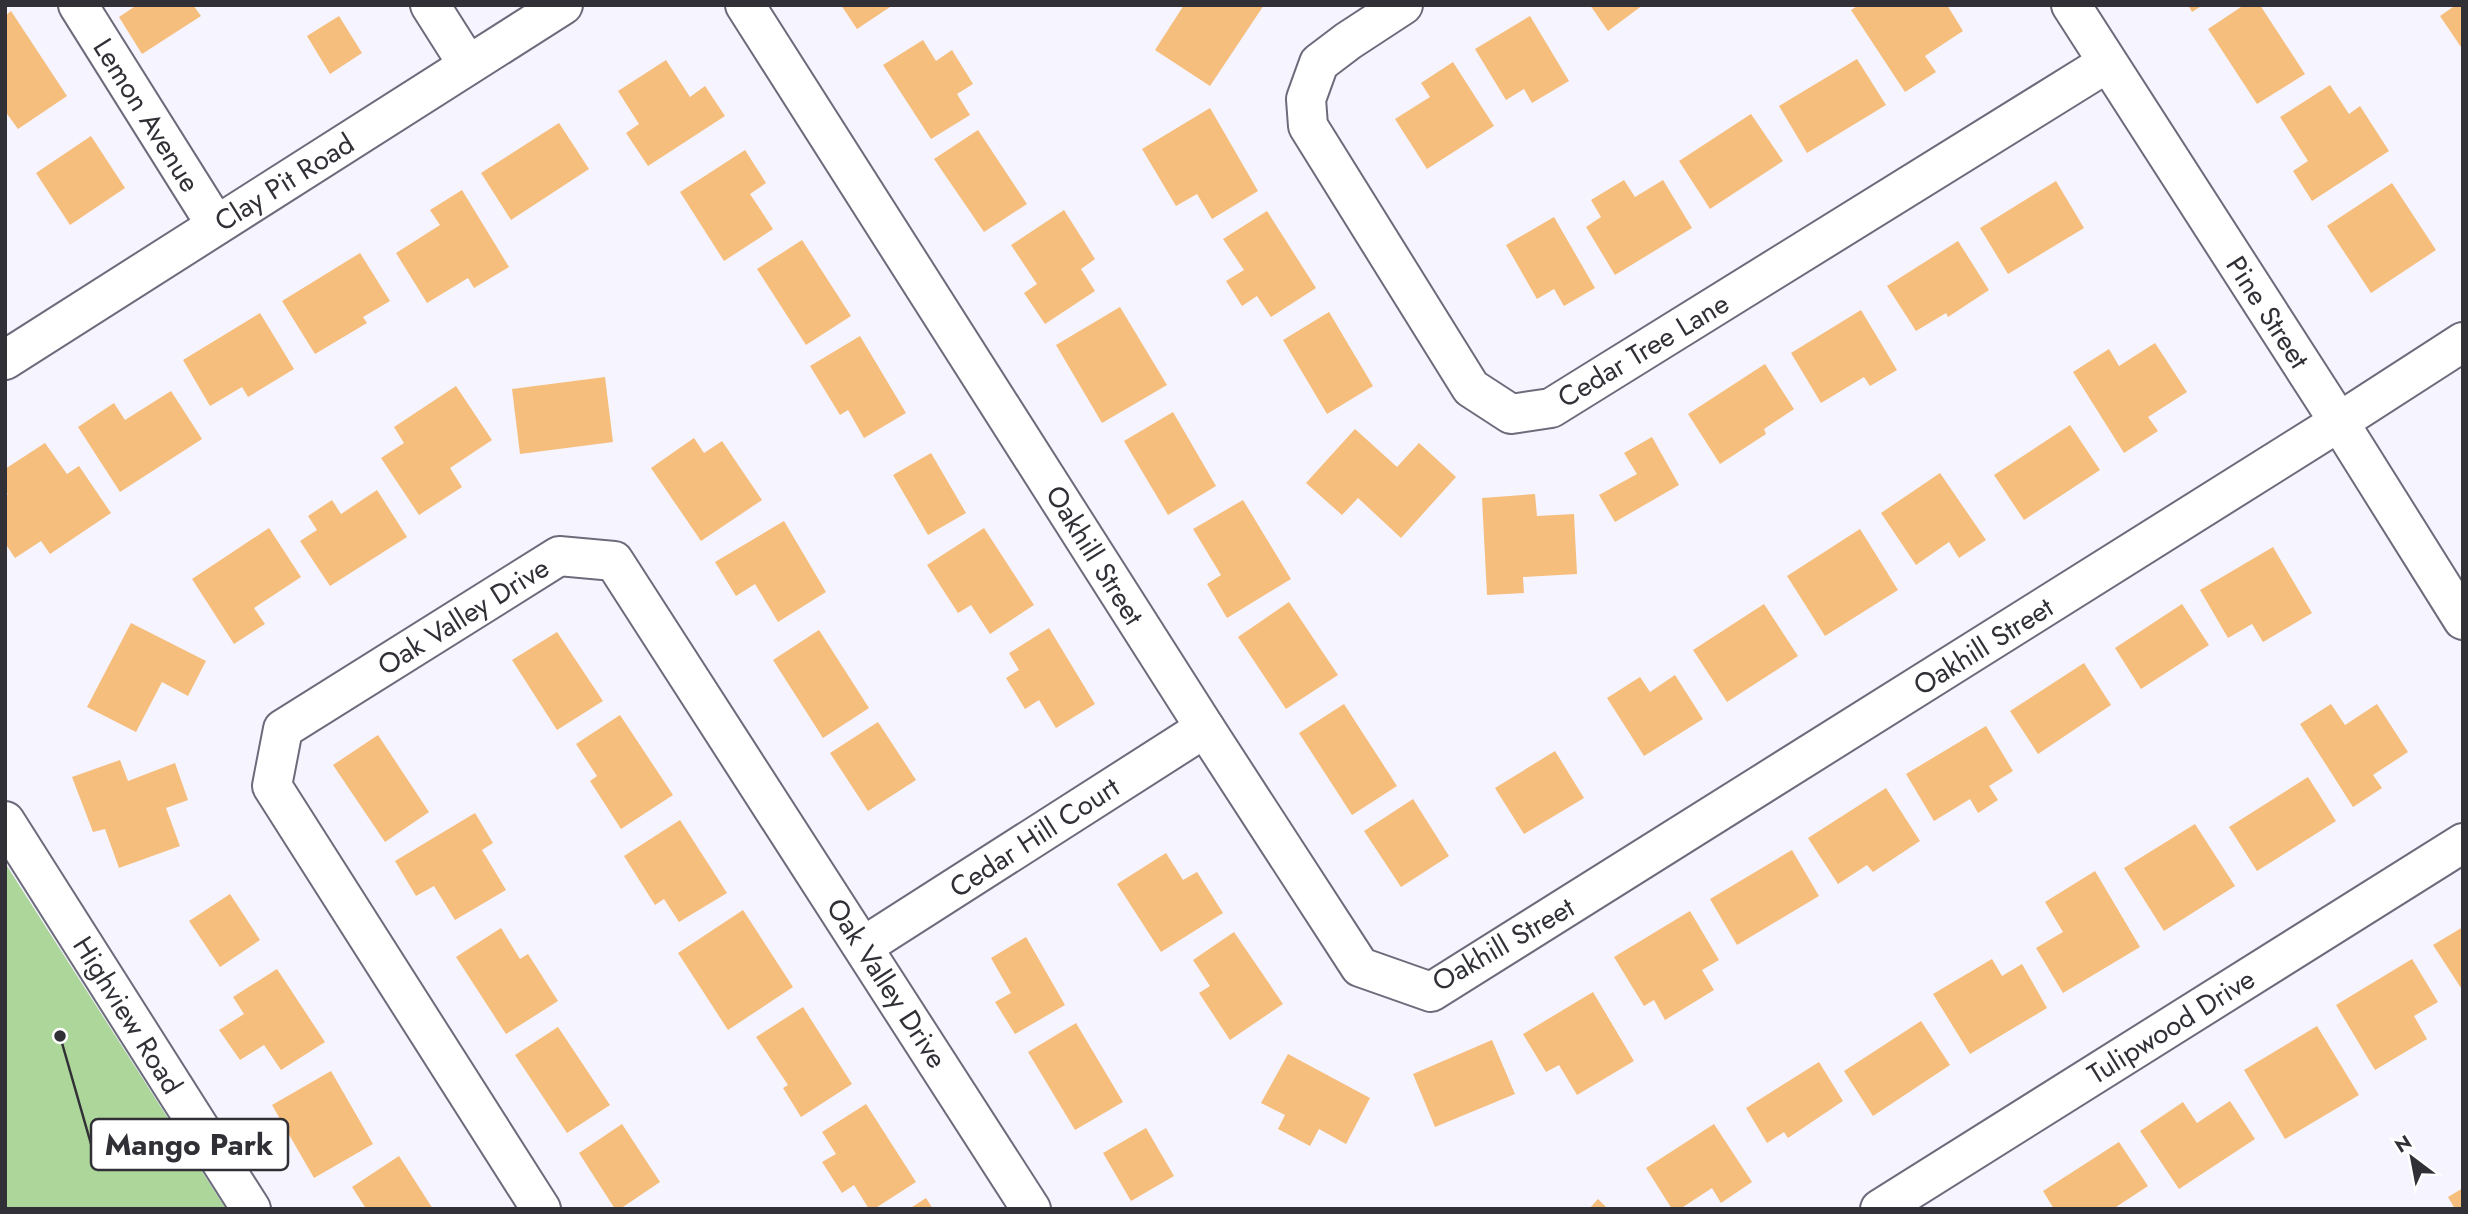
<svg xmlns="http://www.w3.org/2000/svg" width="2468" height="1214" viewBox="0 0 2468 1214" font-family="Jost,sans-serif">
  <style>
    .green { fill: #add79a }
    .building { fill: #f6be7c }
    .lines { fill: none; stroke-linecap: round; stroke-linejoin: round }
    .minor-casing { stroke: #6c6b7b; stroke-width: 42 }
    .tertiary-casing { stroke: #6c6b7b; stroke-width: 42 }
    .minor { stroke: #fff; stroke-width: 38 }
    .tertiary { stroke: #fff; stroke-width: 38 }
    .labels { text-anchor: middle; stroke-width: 5; stroke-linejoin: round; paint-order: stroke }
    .street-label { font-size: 28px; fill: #313037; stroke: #fff }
    .leader { fill: none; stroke: #313037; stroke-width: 2.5 }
    .callout-dot { fill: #313037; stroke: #fff; stroke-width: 2.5 }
    .callout { fill: #fff; stroke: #313037; stroke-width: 2.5 }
    .callout-label { font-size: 30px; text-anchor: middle; font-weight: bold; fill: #313037 }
  </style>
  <rect width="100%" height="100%" fill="#f5f4ff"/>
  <polygon class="green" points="5,863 226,1209 5,1209"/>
  <g class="building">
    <polygon points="137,5 193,5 201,16 142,54 119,17"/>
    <polygon points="841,5 893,5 857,29"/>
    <polygon points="1184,5 1264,5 1210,86 1155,50"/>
    <polygon points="1590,5 1643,5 1608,31"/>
    <polygon points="1859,5 1947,5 1963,31 1925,56 1936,72 1905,92 1851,10"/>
    <polygon points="2188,5 2203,5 2192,12"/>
    <polygon points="2244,5 2260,5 2305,74 2257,104 2208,29"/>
    <polygon points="2456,5 2463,5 2463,50 2440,16"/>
    <polygon points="11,11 67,96 18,129 5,111 5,16"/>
    <polygon points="339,16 362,53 330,74 307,36"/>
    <polygon points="1530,16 1569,81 1532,103 1524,89 1506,100 1475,49"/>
    <polygon points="923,40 936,61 952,50 973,84 957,94 970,115 931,139 883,65"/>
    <polygon points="1857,59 1886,105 1807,153 1779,106"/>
    <polygon points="666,60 690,97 705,86 725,116 648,166 626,133 639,124 618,91"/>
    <polygon points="1453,62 1494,126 1427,169 1395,119 1430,97 1421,83"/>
    <polygon points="2330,85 2349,114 2360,106 2389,151 2312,201 2293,171 2308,161 2280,117"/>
    <polygon points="1210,108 1258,191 1212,219 1197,194 1176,206 1142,149"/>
    <polygon points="1751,114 1783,161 1710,209 1679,161"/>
    <polygon points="559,123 589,169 511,220 481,173"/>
    <polygon points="978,130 1027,204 984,232 934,159"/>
    <polygon points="91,136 125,188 70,225 36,173"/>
    <polygon points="745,150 766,183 750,194 773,229 724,261 680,192"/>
    <polygon points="1624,180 1635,197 1663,180 1692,228 1615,275 1586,227 1601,217 1591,200"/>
    <polygon points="2056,181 2084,228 2008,274 1980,228"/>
    <polygon points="2392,183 2436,250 2371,293 2327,226"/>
    <polygon points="462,190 509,267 474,288 468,278 427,303 396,253 440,225 430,210"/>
    <polygon points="1064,210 1095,259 1081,269 1095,291 1045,324 1024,293 1037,284 1011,245"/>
    <polygon points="1267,211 1316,288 1271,317 1257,296 1242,306 1226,281 1244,270 1223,239"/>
    <polygon points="1554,217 1595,288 1564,306 1554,289 1537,299 1506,245"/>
    <polygon points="802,240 851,316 806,345 757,269"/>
    <polygon points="1958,241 1989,290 1948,317 1946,313 1916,331 1887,286"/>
    <polygon points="360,253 390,301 363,317 367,323 315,354 282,301"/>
    <polygon points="1120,307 1167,385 1102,423 1056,345"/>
    <polygon points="1861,310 1897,370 1870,386 1864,377 1821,403 1791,353"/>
    <polygon points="1329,312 1373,386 1327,414 1283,340"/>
    <polygon points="260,313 294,369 248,397 242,387 210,406 183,360"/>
    <polygon points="860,336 906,413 864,438 848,410 840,415 810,366"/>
    <polygon points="2155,343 2187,392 2148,417 2158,431 2124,453 2073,372 2109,349 2119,366"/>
    <polygon points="1765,364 1794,409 1764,429 1766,434 1720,464 1688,414"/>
    <polygon points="605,377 613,442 520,454 512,389"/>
    <polygon points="456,386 492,440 450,468 462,487 419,515 381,458 404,443 394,427"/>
    <polygon points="171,391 202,439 120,492 78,427 114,403 125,420"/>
    <polygon points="1173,412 1216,486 1168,515 1124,441"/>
    <polygon points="2070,425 2100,470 2024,520 1994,475"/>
    <polygon points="1355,429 1397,467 1419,443 1456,477 1401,538 1358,498 1342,515 1306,483"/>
    <polygon points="1652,437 1679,485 1615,522 1599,495 1637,474 1624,453"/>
    <polygon points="694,438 704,453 722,441 762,500 701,541 651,468"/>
    <polygon points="45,443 67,474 79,466 111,513 50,554 41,541 15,558 5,543 5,495 8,494 5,490 5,469"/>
    <polygon points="931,453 966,513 928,535 893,475"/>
    <polygon points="1940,473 1986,540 1959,558 1949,542 1916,565 1881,513"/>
    <polygon points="377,490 407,537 330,586 300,541 317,530 308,516 332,500 341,514"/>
    <polygon points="1535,494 1537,516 1574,514 1577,574 1523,577 1524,593 1487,595 1482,498"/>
    <polygon points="1243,500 1291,579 1227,618 1207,584 1221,575 1193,529"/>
    <polygon points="784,521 826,592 778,622 755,584 736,596 715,562"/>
    <polygon points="269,528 301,577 254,608 265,624 234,644 192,579"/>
    <polygon points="984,528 1034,605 990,634 971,605 958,613 927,565"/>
    <polygon points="1860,529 1898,590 1825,636 1787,576"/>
    <polygon points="2273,547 2312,613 2263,642 2252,624 2228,638 2200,590"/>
    <polygon points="1289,602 1338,675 1286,709 1238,637"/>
    <polygon points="1764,604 1798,656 1727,702 1693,650"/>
    <polygon points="2182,604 2209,645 2141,689 2115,648"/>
    <polygon points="131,623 206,661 188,696 162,682 136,732 87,707"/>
    <polygon points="1049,628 1095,704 1056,728 1039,700 1025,709 1006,678 1019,670 1009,653"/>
    <polygon points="819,630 869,708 823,738 773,660"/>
    <polygon points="557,632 603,701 557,730 512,660"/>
    <polygon points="2084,663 2111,705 2038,754 2010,711"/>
    <polygon points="1675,675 1703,719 1644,756 1607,698 1640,677 1650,692"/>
    <polygon points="1344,704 1397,786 1352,815 1299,733"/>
    <polygon points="2331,704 2345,725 2377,704 2408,752 2373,775 2382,788 2353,807 2300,724"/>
    <polygon points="620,715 673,795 621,829 590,781 597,776 576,744"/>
    <polygon points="878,722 916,780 868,811 830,753"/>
    <polygon points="1986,726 2013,771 1989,786 1998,800 1978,813 1970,799 1934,821 1906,774"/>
    <polygon points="378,735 429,812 385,842 333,765"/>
    <polygon points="1555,751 1584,798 1524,834 1495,788"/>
    <polygon points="120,760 128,781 175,763 188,800 166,808 180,846 119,868 105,829 93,832 72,777"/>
    <polygon points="2308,777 2336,821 2257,871 2229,827"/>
    <polygon points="1886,788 1920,841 1873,872 1867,865 1838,884 1808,838"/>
    <polygon points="1413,799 1449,856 1401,887 1364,831"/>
    <polygon points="475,813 493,843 482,850 506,890 455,920 434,886 416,896 395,861"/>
    <polygon points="680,820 727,893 679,922 664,899 655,905 624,856"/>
    <polygon points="2195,824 2235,886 2164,931 2124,868"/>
    <polygon points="1792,850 1819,896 1737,945 1710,899"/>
    <polygon points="1166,853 1183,880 1197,872 1223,913 1161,952 1117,884"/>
    <polygon points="2095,871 2140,947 2063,993 2036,948 2063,932 2045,902"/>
    <polygon points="230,894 260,940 220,967 189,921"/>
    <polygon points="743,910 793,987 728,1030 678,953"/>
    <polygon points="1690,911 1719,960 1702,970 1714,990 1665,1020 1654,1000 1644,1006 1614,957"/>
    <polygon points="2463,927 2463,991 2433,945"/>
    <polygon points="501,928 520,959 528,954 558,1001 506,1034 456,957"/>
    <polygon points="1234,932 1283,1004 1230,1040 1199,993 1210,986 1193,960"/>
    <polygon points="1026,937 1065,1005 1015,1034 995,1002 1011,993 991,958"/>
    <polygon points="1992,959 2002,976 2022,964 2047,1008 1970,1054 1933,994"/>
    <polygon points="2412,959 2438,1002 2414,1016 2427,1039 2375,1070 2336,1005"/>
    <polygon points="277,969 325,1042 281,1070 264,1045 240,1060 219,1030 244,1014 233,997"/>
    <polygon points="1593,992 1634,1061 1577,1095 1559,1065 1546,1072 1523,1034"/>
    <polygon points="803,1007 852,1084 801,1117 783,1088 788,1085 756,1037"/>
    <polygon points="1921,1021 1950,1065 1873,1116 1844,1071"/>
    <polygon points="1076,1023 1123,1102 1075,1130 1028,1052"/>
    <polygon points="2317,1026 2359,1095 2285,1139 2244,1070"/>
    <polygon points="558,1027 610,1105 567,1133 515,1055"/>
    <polygon points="1492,1040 1515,1094 1435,1127 1413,1074"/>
    <polygon points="1288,1054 1370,1098 1346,1144 1319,1129 1310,1146 1278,1129 1285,1115 1261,1103"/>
    <polygon points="1819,1062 1843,1101 1788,1138 1784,1132 1767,1143 1746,1108"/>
    <polygon points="331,1071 373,1144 314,1178 272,1105"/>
    <polygon points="2230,1101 2255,1139 2179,1189 2140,1131 2183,1102 2197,1123"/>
    <polygon points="866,1104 916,1182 874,1209 869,1209 854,1185 842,1193 822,1162 836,1154 822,1132"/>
    <polygon points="622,1124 660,1182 620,1209 615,1209 579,1153"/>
    <polygon points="1714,1124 1752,1182 1721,1203 1712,1188 1680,1209 1672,1209 1646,1168"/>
    <polygon points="1146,1128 1174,1176 1131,1201 1103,1153"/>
    <polygon points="2119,1142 2148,1186 2113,1209 2054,1209 2043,1191"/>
    <polygon points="399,1156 433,1209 362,1209 365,1207 352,1187"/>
    <polygon points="2463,1188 2463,1209 2455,1209 2448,1197"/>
    <polygon points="926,1198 933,1209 909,1209"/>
    <polygon points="1598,1199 1608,1209 1589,1209"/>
  </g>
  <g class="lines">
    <defs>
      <g id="minor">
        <polyline points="78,5 216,225"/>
        <polyline points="430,5 468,65"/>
        <polyline points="745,5 1205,728 1360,967 1431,992 2339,422 2463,342"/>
        <polyline points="1403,5 1348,41 1319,63 1306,99 1308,126 1471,388 1511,414 1551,408 2107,63"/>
        <polyline points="5,821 251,1209"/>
        <polyline points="864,946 1205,728"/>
        <polyline points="541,1209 272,786 283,729 559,556 614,561 1031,1209"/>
        <polyline points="1880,1209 2463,843"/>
      </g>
      <g id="tertiary">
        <polyline points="2071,5 2339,422 2463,620"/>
        <polyline points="5,360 563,5"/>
      </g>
    </defs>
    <use href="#minor" class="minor-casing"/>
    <use href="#tertiary" class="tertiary-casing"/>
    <use href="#minor" class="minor"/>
    <use href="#tertiary" class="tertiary"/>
  </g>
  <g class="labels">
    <g class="street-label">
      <text transform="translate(147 115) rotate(58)" y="10">Lemon Avenue</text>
      <text transform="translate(284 182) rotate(-32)" y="10">Clay Pit Road</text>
      <text transform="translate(2268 312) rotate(57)" y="10">Pine Street</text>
      <text transform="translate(1643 350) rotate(-31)" y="10">Cedar Tree Lane</text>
      <text transform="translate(1095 555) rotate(58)" y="10">Oakhill Street</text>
      <text transform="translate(463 616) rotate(-32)" y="10">Oak Valley Drive</text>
      <text transform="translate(1983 646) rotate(-32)" y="10">Oakhill Street</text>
      <text transform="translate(1034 837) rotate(-33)" y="10">Cedar Hill Court</text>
      <text transform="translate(1503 944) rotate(-30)" y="10">Oakhill Street</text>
      <text transform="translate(887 983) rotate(57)" y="10">Oak Valley Drive</text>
      <text transform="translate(128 1015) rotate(58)" y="10">Highview Road</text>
      <text transform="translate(2171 1026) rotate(-32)" y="10">Tulipwood Drive</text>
    </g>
  </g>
  <path class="leader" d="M60 1036L91 1144"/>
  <circle class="callout-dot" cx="60" cy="1036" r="7"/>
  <rect class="callout" x="91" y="1119" width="197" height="51" rx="7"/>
  <g class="callout-label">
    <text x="189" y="1155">Mango Park</text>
  </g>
  <rect width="2468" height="1214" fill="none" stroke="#313037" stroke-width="14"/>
  <g transform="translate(2412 1158) rotate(328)" stroke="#ffffff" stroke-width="5" paint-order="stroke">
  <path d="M0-5L12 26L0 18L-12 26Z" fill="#313037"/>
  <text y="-10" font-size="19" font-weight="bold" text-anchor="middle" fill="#313037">N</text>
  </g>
</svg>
